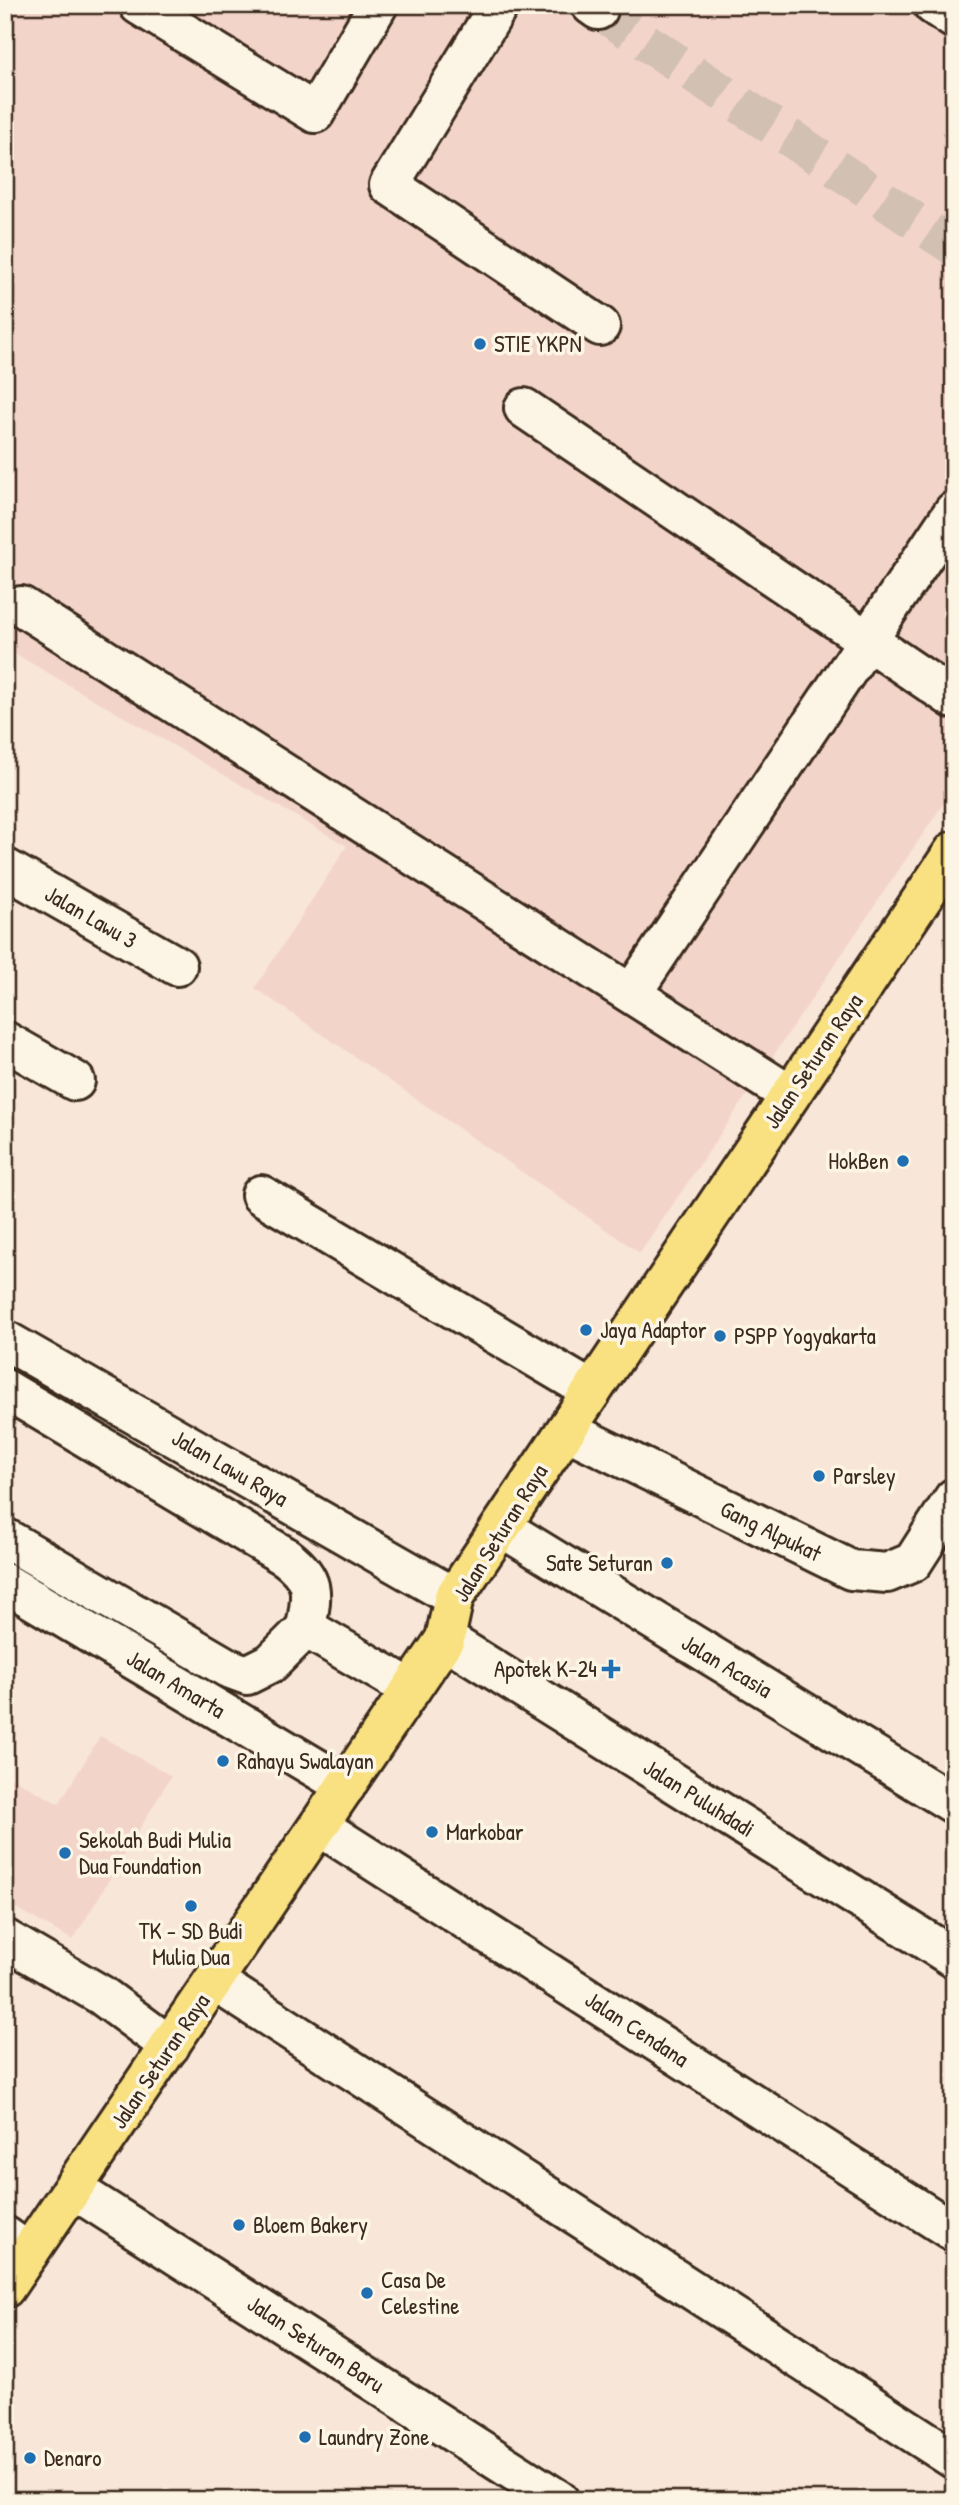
<svg xmlns="http://www.w3.org/2000/svg" width="959" height="2505" viewBox="0 0 959 2505" font-family="'Patrick Hand',sans-serif">
  <style>
    .built { fill: #f3d4c9 }
    .lines { fill: none; stroke-linecap: round; stroke-linejoin: round }
    .minor-tunnel { stroke: #d2c0b3; stroke-width: 38; stroke-dasharray: 38 19; stroke-linecap: butt }
    .minor-casing { stroke: #3b2a1e; stroke-width: 44 }
    .major-casing { stroke: #3b2a1e; stroke-width: 44 }
    .minor { stroke: #fcf5e5; stroke-width: 38 }
    .major { stroke: #f9e181; stroke-width: 38 }
    .poi-dot { fill: #1f6fb2; stroke: #fcf5e5; stroke-width: 2.5 }
    .labels { text-anchor: middle; stroke-width: 7; stroke-linejoin: round; paint-order: stroke }
    .poi-label { font-size: 23px; fill: #3b2a1e; stroke: #fcf5e5; text-anchor: start }
    .street-label { font-size: 23px; fill: #3b2a1e; stroke: #fcf5e5 }
  </style>
  <rect width="100%" height="100%" fill="#f8e6d8"/>
  <filter id="ink" filterUnits="userSpaceOnUse"><feTurbulence type="fractalNoise" baseFrequency=".0143" numOctaves="2"/><feDisplacementMap in="SourceGraphic" scale="14" xChannelSelector="R" yChannelSelector="G"/><feConvolveMatrix kernelMatrix="1 2 1 2 8 2 1 2 1" color-interpolation-filters="sRGB"/></filter>
  <g filter="url(#ink)">
    <g class="built">
      <polygon points="5,5 896,5 954,41 954,788 640,1253 255,988 347,846 5,648"/>
      <polygon points="100,1736 171,1776 73,1940 5,1902 5,1774 59,1804"/>
    </g>
    <g class="lines">
      <polyline class="minor-tunnel" points="598,10 954,247"/>
      <defs>
        <g id="minor">
          <polyline points="139,5 315,113 378,5"/>
          <polyline points="499,5 389,185 600,326"/>
          <polyline points="591,5 598,10"/>
          <polyline points="933,5 954,19"/>
          <polyline points="524,408 954,699"/>
          <polyline points="21,606 790,1095"/>
          <polyline points="5,868 177,966"/>
          <polyline points="632,993 954,511"/>
          <polyline points="5,1041 75,1081"/>
          <polyline points="261,1195 592,1391"/>
          <polyline points="5,1340 454,1597"/>
          <path d="M 5,1389 L 286,1557 C 316,1580 312,1593 306,1628"/>
          <polyline points="566,1430 851,1570 887,1573 913,1562 954,1498"/>
          <polyline points="501,1527 954,1804"/>
          <polyline points="5,1538 228,1668 247,1675 271,1663 306,1628 411,1689"/>
          <polyline points="5,1583 346,1786"/>
          <polyline points="445,1639 954,1958"/>
          <polyline points="319,1826 954,2232"/>
          <polyline points="5,1939 101,1995 170,2046"/>
          <polyline points="214,1981 954,2459"/>
          <polyline points="73,2189 559,2500"/>
          <polyline points="5,2236 29,2253"/>
        </g>
        <polyline id="major" points="5,2288 445,1639 454,1597 954,851"/>
      </defs>
      <use href="#minor" class="minor-casing"/>
      <use href="#major" class="major-casing"/>
      <use href="#minor" class="minor"/>
      <use href="#major" class="major"/>
    </g>
  </g>
  <g class="poi-dot">
    <circle cx="480" cy="344" r="7"/>
    <circle cx="903" cy="1161" r="7"/>
    <circle cx="586" cy="1330" r="7"/>
    <circle cx="720" cy="1336" r="7"/>
    <circle cx="819" cy="1476" r="7"/>
    <circle cx="667" cy="1563" r="7"/>
    <path d="M607.5 1658.5h7v7h7v7h-7v7h-7v-7h-7v-7h7z"/>
    <circle cx="223" cy="1761" r="7"/>
    <circle cx="432" cy="1832" r="7"/>
    <circle cx="65" cy="1853" r="7"/>
    <circle cx="191" cy="1906" r="7"/>
    <circle cx="239" cy="2225" r="7"/>
    <circle cx="367" cy="2293" r="7"/>
    <circle cx="305" cy="2437" r="7"/>
    <circle cx="30" cy="2458" r="7"/>
  </g>
  <g class="labels">
    <g class="poi-label">
      <text x="494" y="352">STIE YKPN</text>
      <text x="889" y="1169" text-anchor="end">HokBen</text>
      <text x="600" y="1338">Jaya Adaptor</text>
      <text x="734" y="1344">PSPP Yogyakarta</text>
      <text x="833" y="1484">Parsley</text>
      <text x="653" y="1571" text-anchor="end">Sate Seturan</text>
      <text x="597" y="1677" text-anchor="end">Apotek K-24</text>
      <text x="237" y="1769">Rahayu Swalayan</text>
      <text x="446" y="1840">Markobar</text>
      <text x="79" y="1848">Sekolah Budi Mulia<tspan x="79" dy="26">Dua Foundation</tspan></text>
      <text x="191" y="1939" text-anchor="middle">TK - SD Budi<tspan x="191" dy="26">Mulia Dua</tspan></text>
      <text x="253" y="2233">Bloem Bakery</text>
      <text x="381" y="2288">Casa De<tspan x="381" dy="26">Celestine</tspan></text>
      <text x="319" y="2445">Laundry Zone</text>
      <text x="44" y="2466">Denaro</text>
    </g>
    <g class="street-label">
      <text transform="translate(91 917) rotate(30)" y="8">Jalan Lawu 3</text>
      <text transform="translate(813 1061) rotate(-56)" y="8">Jalan Seturan Raya</text>
      <text transform="translate(230 1468) rotate(30)" y="8">Jalan Lawu Raya</text>
      <text transform="translate(771 1531) rotate(26)" y="8">Gang Alpukat</text>
      <text transform="translate(500 1533) rotate(-58)" y="8">Jalan Seturan Raya</text>
      <text transform="translate(727 1666) rotate(31)" y="8">Jalan Acasia</text>
      <text transform="translate(176 1684) rotate(31)" y="8">Jalan Amarta</text>
      <text transform="translate(699 1798) rotate(32)" y="8">Jalan Puluhdadi</text>
      <text transform="translate(637 2029) rotate(33)" y="8">Jalan Cendana</text>
      <text transform="translate(160 2061) rotate(-56)" y="8">Jalan Seturan Raya</text>
      <text transform="translate(316 2344) rotate(33)" y="8">Jalan Seturan Baru</text>
    </g>
  </g>
  <rect width="959" height="2505" fill="none" stroke="#fcf5e5" stroke-width="28"/>
  <rect x="14" y="14" width="931" height="2477" fill="none" stroke="#3b2a1e" stroke-width="2.5" filter="url(#ink)"/>
</svg>
